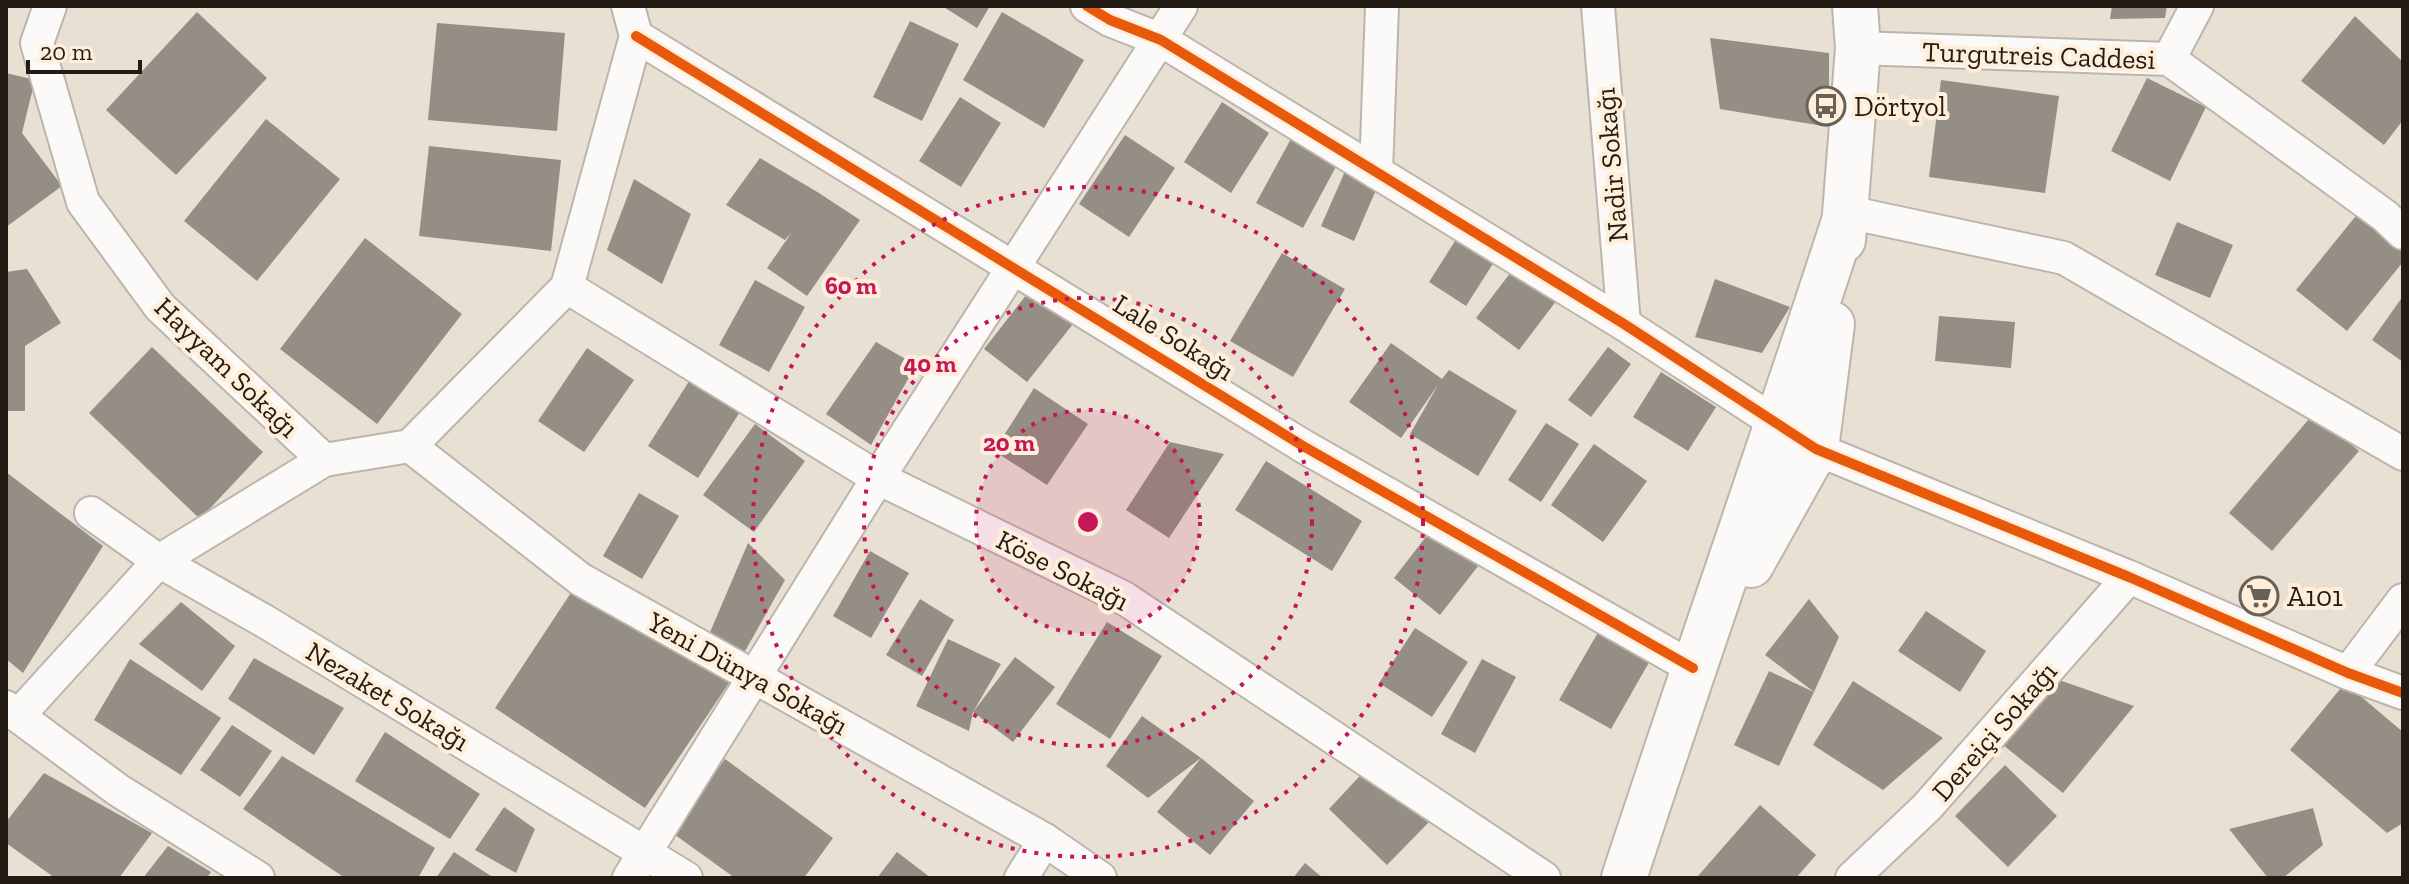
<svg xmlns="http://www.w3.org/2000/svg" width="2409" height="884" viewBox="0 0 2409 884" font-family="'Zilla Slab',serif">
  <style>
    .building { fill: #958e84 }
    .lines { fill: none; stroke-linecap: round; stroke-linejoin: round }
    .street-casing { stroke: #bcb5ab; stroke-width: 36 }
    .secondary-casing { stroke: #bcb5ab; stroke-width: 48 }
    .street { stroke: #fcfaf9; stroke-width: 32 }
    .secondary { stroke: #fcfaf9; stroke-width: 44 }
    .cycleway-casing { stroke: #ffeed9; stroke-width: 15 }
    .cycleway { stroke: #e8590c; stroke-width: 10 }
    .ring { fill: none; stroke: #c2185b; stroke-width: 4; stroke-dasharray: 4 8 }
    .labels { text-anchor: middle; stroke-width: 8; stroke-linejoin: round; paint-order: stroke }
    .street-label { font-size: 28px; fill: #221c14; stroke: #ffeed9 }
    .poi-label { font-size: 28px; fill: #221c14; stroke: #ffeed9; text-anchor: start }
    .centre { fill: #c2185b; stroke: #ffeed9; stroke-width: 4 }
    .ring-label { font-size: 24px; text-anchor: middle; font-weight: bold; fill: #c2185b; stroke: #ffeed9; stroke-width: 8; stroke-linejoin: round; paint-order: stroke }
  </style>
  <rect width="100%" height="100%" fill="#e9e0d4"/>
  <g class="building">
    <polygon points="942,6 990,6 977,28"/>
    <polygon points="2112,6 2167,6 2165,18 2110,19"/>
    <polygon points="197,12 267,78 176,175 106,110"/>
    <polygon points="1002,12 1084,60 1044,128 963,80"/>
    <polygon points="2355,16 2403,62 2403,120 2384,145 2301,81"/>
    <polygon points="910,21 959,44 922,121 873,97"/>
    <polygon points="437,23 565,33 557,131 428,120"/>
    <polygon points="1710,38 1829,53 1829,127 1720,109"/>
    <polygon points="6,73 35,80 22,133 62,186 6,227"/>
    <polygon points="2147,78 2206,107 2170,181 2111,151"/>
    <polygon points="1941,80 2059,96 2045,193 1929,177"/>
    <polygon points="960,97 1001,123 961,187 919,161"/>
    <polygon points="1222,102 1269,133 1231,193 1184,162"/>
    <polygon points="266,119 340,179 257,281 184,221"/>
    <polygon points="1125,135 1175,168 1129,237 1079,204"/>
    <polygon points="1292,137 1338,163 1303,228 1256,203"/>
    <polygon points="429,146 561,160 551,251 419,236"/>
    <polygon points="760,158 819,193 860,220 807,296 767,268 792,232 785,240 726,205"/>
    <polygon points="1346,169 1382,176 1354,241 1321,226"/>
    <polygon points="634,179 691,214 662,284 607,250"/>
    <polygon points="2359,212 2403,248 2403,262 2347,331 2296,290"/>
    <polygon points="2177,222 2233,245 2210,298 2155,275"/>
    <polygon points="365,238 462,314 377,424 280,349"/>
    <polygon points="1457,238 1494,262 1466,306 1429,282"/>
    <polygon points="1282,253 1345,289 1293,377 1230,341"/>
    <polygon points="1514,268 1557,300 1519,350 1476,318"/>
    <polygon points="27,269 61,323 25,346 25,411 6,411 6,272"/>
    <polygon points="1715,279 1790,307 1762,353 1695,337"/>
    <polygon points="755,280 805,307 769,372 719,345"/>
    <polygon points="1030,290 1073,324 1027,382 984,349"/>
    <polygon points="2403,296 2403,362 2372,340"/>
    <polygon points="1939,316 2015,322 2011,368 1935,361"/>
    <polygon points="876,342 916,365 871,445 826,414"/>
    <polygon points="1391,343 1442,379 1449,370 1517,411 1478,476 1410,434 1438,385 1401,438 1349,402"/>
    <polygon points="152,347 263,452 200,519 89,413"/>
    <polygon points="1608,347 1631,364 1591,417 1568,400"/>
    <polygon points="587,348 634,380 584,452 538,421"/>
    <polygon points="1661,372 1716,407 1688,451 1633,417"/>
    <polygon points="693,375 743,407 698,478 648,446"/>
    <polygon points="1034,388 1088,424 1047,485 994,451"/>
    <polygon points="2314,413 2359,451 2272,551 2229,513"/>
    <polygon points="1546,423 1579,444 1541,502 1508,480"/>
    <polygon points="755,424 805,461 754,532 703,495"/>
    <polygon points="1170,442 1224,454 1169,538 1126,510"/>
    <polygon points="1594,444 1647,481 1603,542 1551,505"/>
    <polygon points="1266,461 1362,521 1332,571 1235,510"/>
    <polygon points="6,472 103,546 23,673 6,659"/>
    <polygon points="639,493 679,516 642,579 603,556"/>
    <polygon points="1432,529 1489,552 1440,615 1394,578"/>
    <polygon points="748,543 785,580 744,653 708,637"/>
    <polygon points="870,551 909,573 871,638 833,616"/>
    <polygon points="580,579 731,680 645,808 495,708"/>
    <polygon points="920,599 954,620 922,676 886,655"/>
    <polygon points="1809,599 1839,637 1814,692 1779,766 1734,745 1769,671 1814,692 1765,655"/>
    <polygon points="181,602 235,646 202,691 139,644"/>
    <polygon points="1926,611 1986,651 1960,692 1898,651"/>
    <polygon points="1107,622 1162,656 1110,739 1056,704"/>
    <polygon points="1415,628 1468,662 1432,717 1379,683"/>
    <polygon points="1600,629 1651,659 1611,729 1559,700"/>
    <polygon points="948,639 1001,664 973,712 969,731 916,706"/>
    <polygon points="1015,657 1055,687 1013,742 973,712"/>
    <polygon points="254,658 344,708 314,755 228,699"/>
    <polygon points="130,659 221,718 181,775 94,720"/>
    <polygon points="1482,659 1516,677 1475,753 1441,734"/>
    <polygon points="2056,679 2134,706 2063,793 2003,745"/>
    <polygon points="1853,681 1943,738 1883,790 1813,745"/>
    <polygon points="2345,683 2403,732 2403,823 2387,833 2290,750"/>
    <polygon points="1142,716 1201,758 1148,798 1106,766"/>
    <polygon points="232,725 272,751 240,797 200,770"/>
    <polygon points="385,732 480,794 450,839 355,781"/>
    <polygon points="282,756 435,848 418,878 345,878 243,809"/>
    <polygon points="1201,758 1254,801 1210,855 1157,812"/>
    <polygon points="725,759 833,838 804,878 735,878 671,832"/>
    <polygon points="1371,764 1430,821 1387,865 1329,809"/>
    <polygon points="2005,765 2057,816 2008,867 1955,816"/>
    <polygon points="44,773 152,833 119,878 55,878 6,843 6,822"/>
    <polygon points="1760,805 1816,855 1796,878 1700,878 1698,876"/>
    <polygon points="504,807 535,829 516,873 475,850"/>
    <polygon points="2313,808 2323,845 2283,878 2268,878 2229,829"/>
    <polygon points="168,846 211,872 207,878 143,878"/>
    <polygon points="454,852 494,878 436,878"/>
    <polygon points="897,852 931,878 877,878"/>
    <polygon points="1305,863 1323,878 1293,878"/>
  </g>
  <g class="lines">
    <defs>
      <g id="street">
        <polyline points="50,6 37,43 83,202 160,307 324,460"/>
        <polyline points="1087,6 1110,20 1161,40 1624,324 1816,449 2129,577 2348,673 2403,693"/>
        <polyline points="1598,6 1624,324"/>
        <polyline points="636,36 1303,446 1693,668"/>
        <polyline points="1858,48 2169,59 2385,216 2403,233"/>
        <polyline points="2169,59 2197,6"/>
        <polyline points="1376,172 1382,6"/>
        <polyline points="1847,212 2064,258 2403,454"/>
        <polyline points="567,287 878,478 1124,598 1544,878"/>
        <polyline points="410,446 580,579 1045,840 1100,878"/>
        <polyline points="91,513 159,561 266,622 686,878"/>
        <polyline points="2348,673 2403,600"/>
        <polyline points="6,707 118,790 258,878"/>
        <polyline points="18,716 159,561 324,460 410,446 567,287 636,36 628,6"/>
        <polyline points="629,878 878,478 1181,6"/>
        <polyline points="1021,878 1045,840"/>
        <polyline points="1852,878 1927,807 2129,577"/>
      </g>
      <g id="secondary">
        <polyline points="1843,240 1858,48 1855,6"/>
        <polyline points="1751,565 1816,449 1832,324"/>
        <path d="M 1624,878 C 1697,655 1775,435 1847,212"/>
      </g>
    </defs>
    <use href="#street" class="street-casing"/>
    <use href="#secondary" class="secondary-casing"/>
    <use href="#street" class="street"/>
    <use href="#secondary" class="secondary"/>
    <defs>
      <g id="cycleway">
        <polyline points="1087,6 1110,20 1161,40 1624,324 1816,449 2129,577 2348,673 2403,693"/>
        <polyline points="636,36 1303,446 1693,668"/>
      </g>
    </defs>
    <use href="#cycleway" class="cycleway-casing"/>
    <use href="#cycleway" class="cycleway"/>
  </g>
  <circle cx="1088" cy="522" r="112" fill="#c2185b" fill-opacity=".12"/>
  <g class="ring">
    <circle cx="1088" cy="522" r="112"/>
    <circle cx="1088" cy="522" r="224"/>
    <circle cx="1088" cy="522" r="335"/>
  </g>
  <defs>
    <symbol id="bus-ring" viewBox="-11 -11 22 22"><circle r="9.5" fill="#ffeed9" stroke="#686157" stroke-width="1.5"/><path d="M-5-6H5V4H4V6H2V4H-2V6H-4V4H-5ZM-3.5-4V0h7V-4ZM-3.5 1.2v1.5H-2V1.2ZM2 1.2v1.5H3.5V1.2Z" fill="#686157"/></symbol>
    <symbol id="supermarket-ring" viewBox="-11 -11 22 22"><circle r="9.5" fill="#ffeed9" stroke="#686157" stroke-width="1.5"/><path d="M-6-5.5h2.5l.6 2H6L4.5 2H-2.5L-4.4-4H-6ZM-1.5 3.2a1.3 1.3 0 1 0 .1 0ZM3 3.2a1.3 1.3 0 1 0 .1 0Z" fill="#686157"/></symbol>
  </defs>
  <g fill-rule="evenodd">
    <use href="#bus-ring" x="1804" y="84" width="44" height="44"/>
    <use href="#supermarket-ring" x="2237" y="574" width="44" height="44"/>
  </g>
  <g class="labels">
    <g class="street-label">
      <text transform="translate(2039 55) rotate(2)" y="10">Turgutreis Caddesi</text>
      <text transform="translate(1611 165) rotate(-95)" y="10">Nadir Sokağı</text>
      <text transform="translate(1174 337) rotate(32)" y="10">Lale Sokağı</text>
      <text transform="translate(227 367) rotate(44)" y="10">Hayyam Sokağı</text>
      <text transform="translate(1063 570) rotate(27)" y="10">Köse Sokağı</text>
      <text transform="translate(748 673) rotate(29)" y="10">Yeni Dünya Sokağı</text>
      <text transform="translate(388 696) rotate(31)" y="10">Nezaket Sokağı</text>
      <text transform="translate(1994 731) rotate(-49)" y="10">Dereiçi Sokağı</text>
    </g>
    <g class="poi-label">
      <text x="1854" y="116">Dörtyol</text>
      <text x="2287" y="606">A101</text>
    </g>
  </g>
  <circle cx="1088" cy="522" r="12" class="centre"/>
  <g class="ring-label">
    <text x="851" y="294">60 m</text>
    <text x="930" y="372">40 m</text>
    <text x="1009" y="451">20 m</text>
  </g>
  <rect width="2409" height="884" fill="none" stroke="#221c14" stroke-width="16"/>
  <path d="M28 60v12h112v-12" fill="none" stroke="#221c14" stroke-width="4"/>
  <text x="40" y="60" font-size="24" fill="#221c14" stroke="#ffeed9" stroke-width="6" paint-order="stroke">20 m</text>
</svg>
